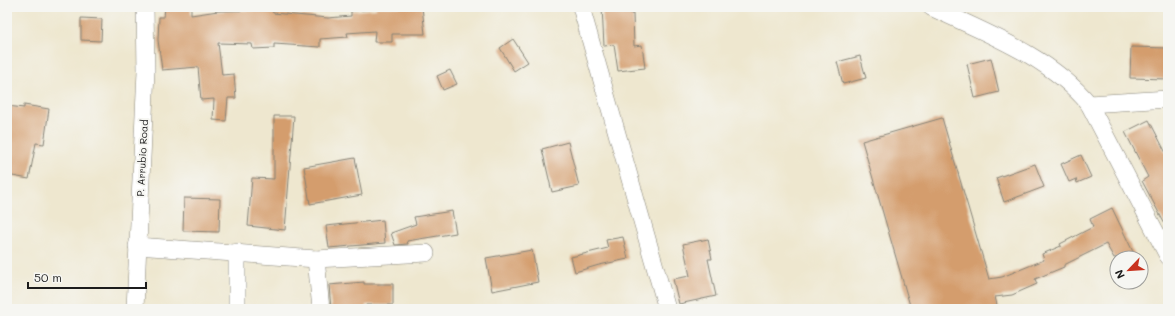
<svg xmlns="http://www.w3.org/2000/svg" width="1175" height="316" viewBox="0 0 1175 316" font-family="Mali,sans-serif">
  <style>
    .building { fill: #d49d6d }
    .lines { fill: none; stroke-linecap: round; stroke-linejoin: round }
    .minor-casing { stroke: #858276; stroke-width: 18 }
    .minor { stroke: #fff; stroke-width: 17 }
    .labels { text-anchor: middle; stroke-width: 4; stroke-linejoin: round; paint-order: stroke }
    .street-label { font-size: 10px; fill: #1c1c1c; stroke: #f6f6f2 }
  </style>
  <rect width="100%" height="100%" fill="#f6f6f2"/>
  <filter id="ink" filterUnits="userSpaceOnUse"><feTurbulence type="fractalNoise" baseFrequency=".025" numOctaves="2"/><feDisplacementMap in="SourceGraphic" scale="8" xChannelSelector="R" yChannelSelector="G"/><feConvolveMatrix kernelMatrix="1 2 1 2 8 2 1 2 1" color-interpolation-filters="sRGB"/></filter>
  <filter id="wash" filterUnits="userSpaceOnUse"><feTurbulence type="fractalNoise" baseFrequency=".012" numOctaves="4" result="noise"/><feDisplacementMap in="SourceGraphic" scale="16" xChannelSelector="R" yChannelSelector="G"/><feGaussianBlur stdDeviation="0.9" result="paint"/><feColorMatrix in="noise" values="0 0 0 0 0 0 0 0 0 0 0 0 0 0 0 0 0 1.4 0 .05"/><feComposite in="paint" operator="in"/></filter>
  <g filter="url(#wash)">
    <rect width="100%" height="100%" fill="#eee7cf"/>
    <g id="blocks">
      <g class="building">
        <polygon points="165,7 191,7 191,15 218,11 272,10 273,13 328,18 351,16 351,11 376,9 376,7 422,7 425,34 392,34 392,42 374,42 375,31 347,33 348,37 320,39 320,47 274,44 274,48 253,49 252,44 218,43 222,75 234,74 236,98 228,98 226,121 213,120 214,99 201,100 198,67 162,70 158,40 159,17 164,17"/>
        <polygon points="602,7 630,7 631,14 633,14 634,46 642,45 645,68 618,71 614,45 604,46"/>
        <polygon points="81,18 102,19 101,41 81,40"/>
        <polygon points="513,39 528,62 514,71 500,48"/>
        <polygon points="1131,47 1168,48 1167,79 1130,78"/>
        <polygon points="860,56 866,78 843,84 837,62"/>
        <polygon points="991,58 999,92 975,98 967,64"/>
        <polygon points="450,70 457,84 443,90 437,76"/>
        <polygon points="24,105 49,109 44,144 36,143 29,179 7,175 7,106 24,108"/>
        <polygon points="274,116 294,116 285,230 248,226 252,178 274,179"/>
        <polygon points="942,118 989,279 1002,277 1044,260 1042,254 1061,246 1060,244 1093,227 1090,219 1112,208 1136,258 1114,258 1106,244 1064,265 1064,267 1035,279 1037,284 1012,295 995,297 998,309 911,309 862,141"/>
        <polygon points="1149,120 1168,157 1168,230 1142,181 1148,177 1125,132"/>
        <polygon points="568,142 579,186 552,192 542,149"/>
        <polygon points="1081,155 1091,177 1077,183 1076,179 1069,182 1061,164"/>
        <polygon points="355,158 362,195 310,204 304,167"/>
        <polygon points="1035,164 1044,187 1004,202 996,178"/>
        <polygon points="184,198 220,199 219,232 183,231"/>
        <polygon points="452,211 456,233 407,241 408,244 395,245 391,233 416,224 414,217"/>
        <polygon points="383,220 385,243 329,248 326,226"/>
        <polygon points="623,237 628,259 599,265 575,272 571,257 608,248 606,240"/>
        <polygon points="708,239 712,259 708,259 716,296 679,304 673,279 690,276 683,244"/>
        <polygon points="532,250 538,282 492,291 486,258"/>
        <polygon points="364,282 364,284 393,284 393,305 366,305 366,309 331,309 329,285"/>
      </g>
    </g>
  </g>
  <g filter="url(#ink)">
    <use href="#blocks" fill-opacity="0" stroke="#858276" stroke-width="1"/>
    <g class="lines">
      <defs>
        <g id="minor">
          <polyline points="581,7 667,309"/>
          <path d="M 931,7 C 986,33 1049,56 1089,104 L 1168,256"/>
          <polyline points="1089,104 1168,99"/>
          <polyline points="137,246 316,259 426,253"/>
          <polyline points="316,259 321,309"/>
          <polyline points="135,309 146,71 145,7"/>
          <polyline points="237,309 237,252"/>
        </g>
      </defs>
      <use href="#minor" class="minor-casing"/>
      <use href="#minor" class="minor"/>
    </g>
  </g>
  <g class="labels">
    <g class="street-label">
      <text transform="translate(142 158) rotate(-87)" y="4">P. Arrubio Road</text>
    </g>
  </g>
  <rect width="1175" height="316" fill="none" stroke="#f6f6f2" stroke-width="24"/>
  <g transform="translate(1129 270) rotate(245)"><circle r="19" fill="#f6f6f2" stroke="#9f9f9c"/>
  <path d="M0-3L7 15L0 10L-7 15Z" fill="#c8321e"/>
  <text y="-6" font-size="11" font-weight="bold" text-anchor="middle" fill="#1c1c1c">N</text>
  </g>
  <path d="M28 282v6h118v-6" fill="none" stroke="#1c1c1c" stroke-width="2"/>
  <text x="34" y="282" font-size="12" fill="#1c1c1c" stroke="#f6f6f2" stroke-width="3" paint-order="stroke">50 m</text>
</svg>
